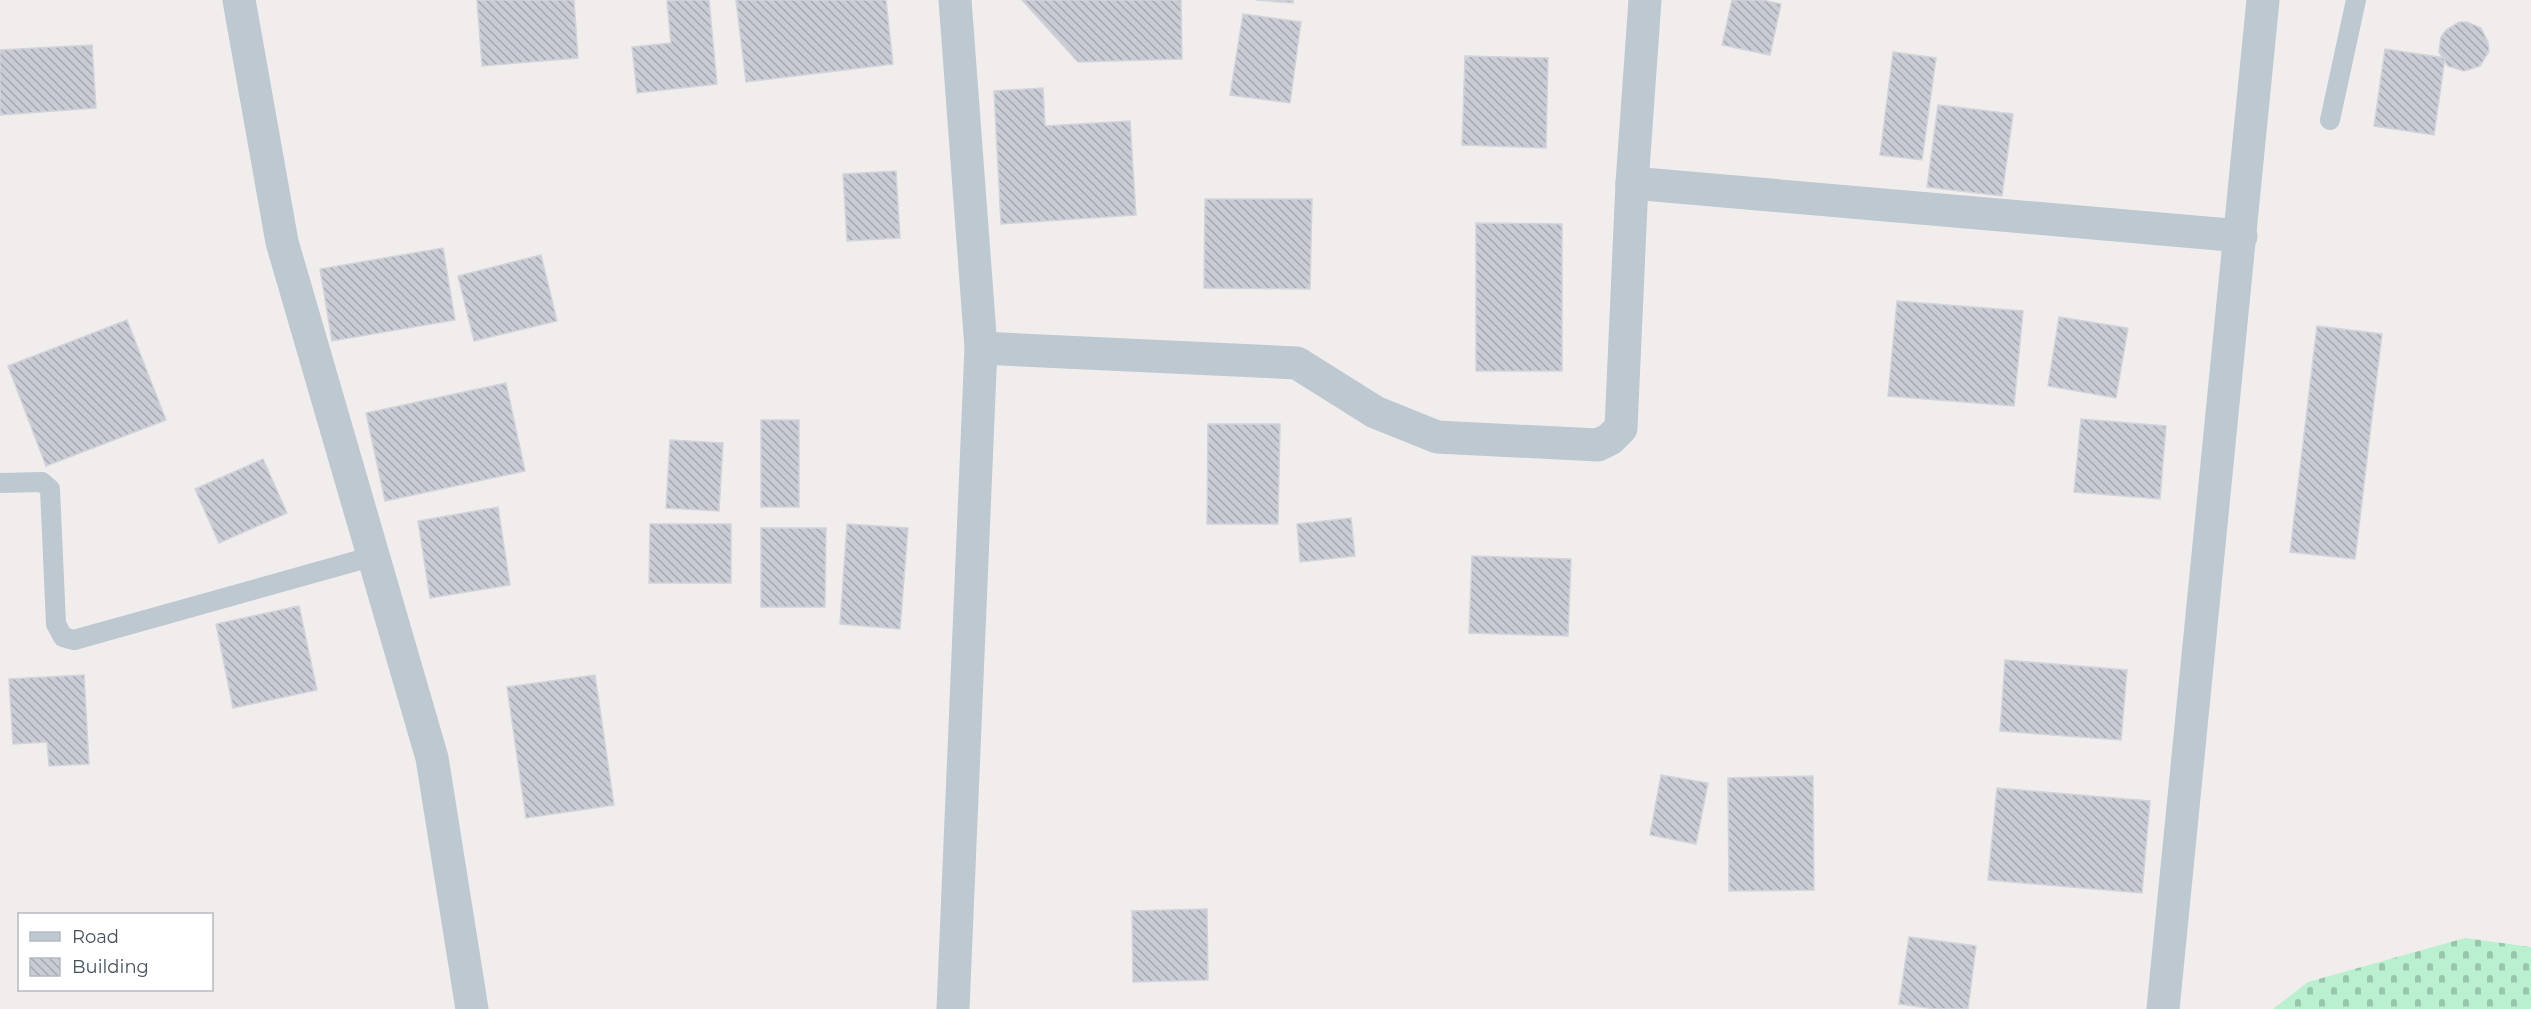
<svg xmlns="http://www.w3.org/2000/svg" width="2531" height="1009" viewBox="0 0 2531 1009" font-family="Montserrat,sans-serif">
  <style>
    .cemetery { fill: url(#cemetery-stones) }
    .building { fill: url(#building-back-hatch); stroke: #d1d4da; stroke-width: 1.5 }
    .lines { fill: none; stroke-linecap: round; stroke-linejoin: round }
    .service { stroke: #bdc8d1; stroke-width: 20 }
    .minor { stroke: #bdc8d1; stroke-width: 33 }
  </style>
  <defs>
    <pattern id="cemetery-stones" width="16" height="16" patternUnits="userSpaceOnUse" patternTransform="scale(1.5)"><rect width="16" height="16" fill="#baf0cf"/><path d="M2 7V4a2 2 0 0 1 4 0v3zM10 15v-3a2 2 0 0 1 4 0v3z" fill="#99c5ab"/></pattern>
    <pattern id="building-back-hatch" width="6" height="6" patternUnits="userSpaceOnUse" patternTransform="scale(1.5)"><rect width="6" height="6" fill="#c9ccd4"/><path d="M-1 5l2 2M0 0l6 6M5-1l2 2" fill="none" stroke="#a5a8af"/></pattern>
  </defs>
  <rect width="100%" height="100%" fill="#f1eded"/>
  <polygon class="cemetery" points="2465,938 2531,947 2531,1009 2273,1009 2308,982"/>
  <g class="building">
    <polygon points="477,0 574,0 578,58 482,66"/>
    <polygon points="680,0 709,0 717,84 637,93 632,47 671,43 667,1"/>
    <polygon points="736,0 886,0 893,64 746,82"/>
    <polygon points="1022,0 1181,0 1182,59 1078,62"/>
    <polygon points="1256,0 1293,0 1293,3"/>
    <polygon points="1732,0 1762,0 1781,4 1770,55 1722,45"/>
    <polygon points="1243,14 1301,22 1290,103 1230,95"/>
    <polygon points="2459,22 2467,22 2481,28 2488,42 2489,51 2480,66 2464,71 2448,66 2439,52 2441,37 2446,30"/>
    <polygon points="92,45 96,108 0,115 0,50"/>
    <polygon points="2385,49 2445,58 2434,135 2374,126"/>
    <polygon points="1893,52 1936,58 1922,160 1880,155"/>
    <polygon points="1465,56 1548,58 1546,148 1462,145"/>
    <polygon points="1043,88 1045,126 1130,121 1136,215 1001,224 994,91"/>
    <polygon points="1938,105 2013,114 2002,196 1927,187"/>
    <polygon points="896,171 900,238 847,241 843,174"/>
    <polygon points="1205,199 1312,199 1310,289 1204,288"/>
    <polygon points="1476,223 1562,224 1562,371 1476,371"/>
    <polygon points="443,248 455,320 332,341 320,269"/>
    <polygon points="541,255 557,321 474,341 458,276"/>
    <polygon points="1897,301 2023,311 2014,406 1888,396"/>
    <polygon points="2059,317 2128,328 2116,398 2048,386"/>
    <polygon points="127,320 166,420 46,466 8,366"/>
    <polygon points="2317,326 2382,334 2355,559 2290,552"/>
    <polygon points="506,383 525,471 385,501 366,413"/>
    <polygon points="2081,419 2166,426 2160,499 2074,492"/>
    <rect x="761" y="420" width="38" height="87"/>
    <polygon points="1208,424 1280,424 1278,524 1207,524"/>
    <polygon points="670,440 723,443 719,511 666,508"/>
    <polygon points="263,459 287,513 219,543 195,489"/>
    <polygon points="498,507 510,585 430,598 418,521"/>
    <polygon points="1351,518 1355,556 1300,562 1297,524"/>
    <polygon points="650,524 731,524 731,583 649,583"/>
    <polygon points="847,524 908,528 900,629 840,624"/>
    <polygon points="761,528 826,528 825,607 761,607"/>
    <polygon points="1472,556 1571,559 1568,636 1469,633"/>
    <polygon points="299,606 317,690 233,708 216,624"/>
    <polygon points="2005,660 2127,670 2121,740 2000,731"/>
    <polygon points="84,675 89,764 49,766 47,742 13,744 9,679"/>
    <polygon points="595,675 614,805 526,818 507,687"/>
    <polygon points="1661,775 1708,783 1696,844 1650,835"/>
    <polygon points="1813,776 1814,890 1729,891 1728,778"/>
    <polygon points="1997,788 2150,801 2142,893 1988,880"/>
    <polygon points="1207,909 1208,980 1133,982 1132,911"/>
    <polygon points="1909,937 1976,946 1968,1009 1936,1009 1899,1004"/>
  </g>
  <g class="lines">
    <g class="service">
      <polyline points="2330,120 2356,0"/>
      <polyline points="0,483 42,482 50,489 56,624 63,637 74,640 374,556"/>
    </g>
    <g class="minor">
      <polyline points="239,0 282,242 432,758 472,1009"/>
      <polyline points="1632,183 2241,236"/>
      <polyline points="981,348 1297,363 1375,412 1437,437 1598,445 1610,439 1621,428 1632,183 1645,0"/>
      <polyline points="953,1009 981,348 955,0"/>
      <polyline points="2163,1009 2263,0"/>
    </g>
  </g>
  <rect x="18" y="913" width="195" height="78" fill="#ffffff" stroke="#b5b9be" stroke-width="1.5"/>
  <rect x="30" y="932" width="30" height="9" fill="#bdc8d1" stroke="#b5b9be" stroke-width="1.5"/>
  <text x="72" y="943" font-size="18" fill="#45515c">Road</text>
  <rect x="30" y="958" width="30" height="18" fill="url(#building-back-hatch)" stroke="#b5b9be" stroke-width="1.5"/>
  <text x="72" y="973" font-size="18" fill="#45515c">Building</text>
</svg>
